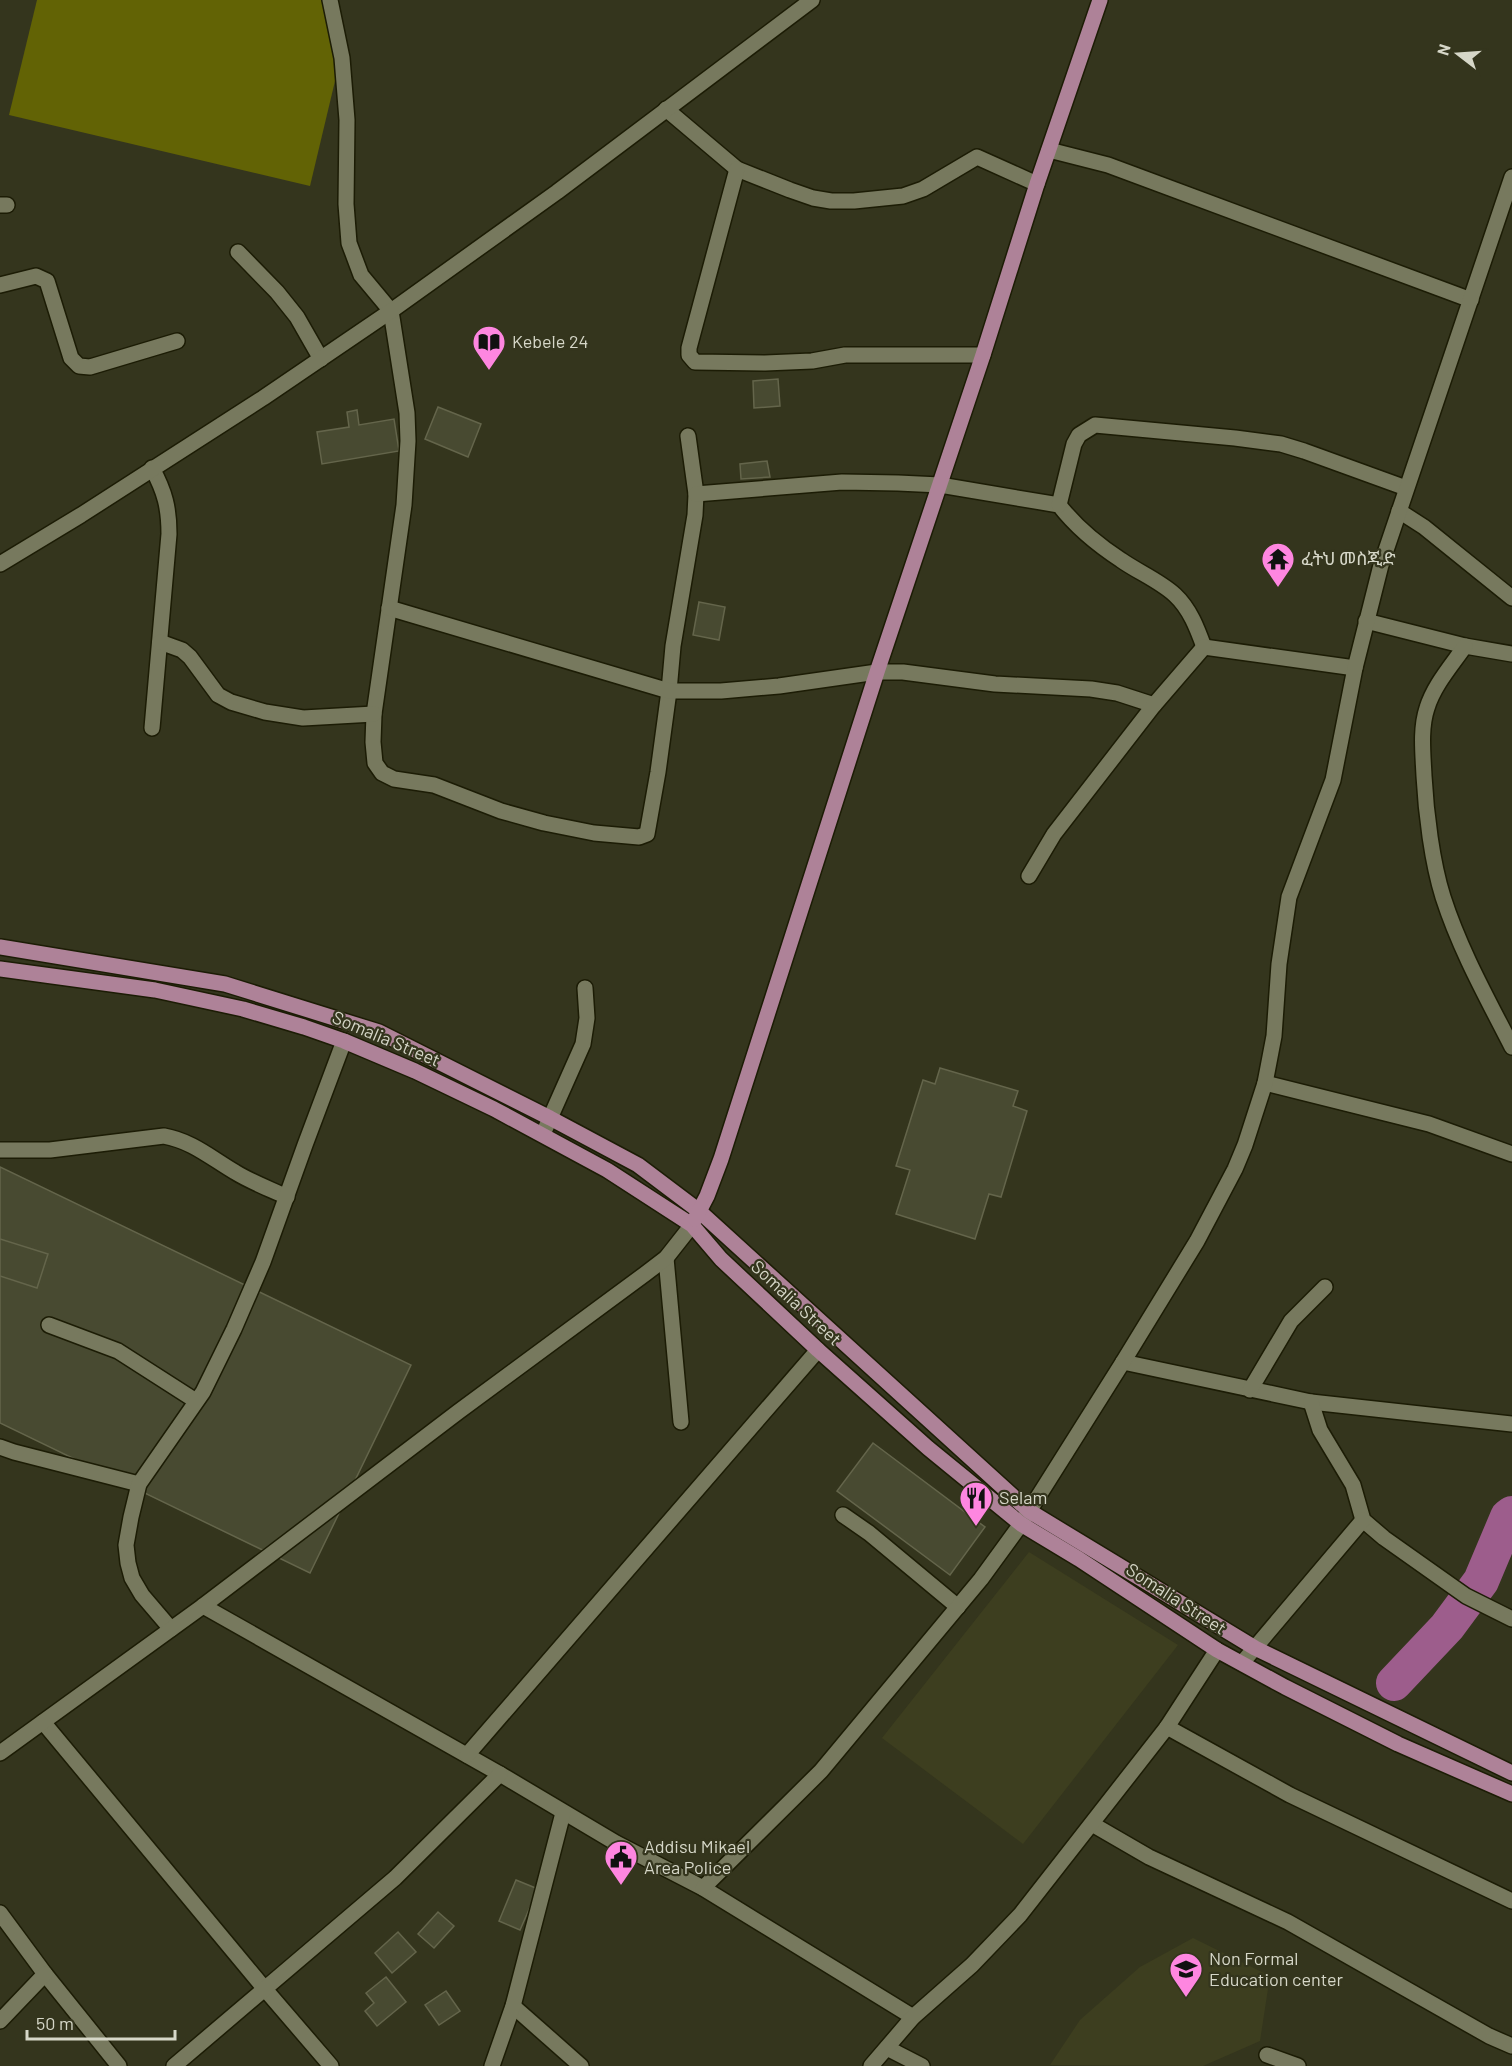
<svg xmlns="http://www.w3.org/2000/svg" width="1512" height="2066" viewBox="0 0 1512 2066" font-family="Barlow,'Noto Sans Ethiopic',sans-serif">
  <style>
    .built { fill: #3d3e1f }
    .forest { fill: #626305 }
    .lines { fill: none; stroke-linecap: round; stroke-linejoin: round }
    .river { stroke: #9d5d8c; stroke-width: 36 }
    .building { fill: #484a31; stroke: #64654b; stroke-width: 1.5 }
    .minor-casing { stroke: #1c1c05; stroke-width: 18 }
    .major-casing { stroke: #1c1c05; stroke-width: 18 }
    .minor { stroke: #77795e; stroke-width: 15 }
    .major { stroke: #ae8298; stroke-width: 15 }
    .labels { text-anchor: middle; stroke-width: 4.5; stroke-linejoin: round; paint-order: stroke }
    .poi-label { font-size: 18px; fill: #d6d7c8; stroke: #34351d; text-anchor: start }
    .street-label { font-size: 18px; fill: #d6d7c8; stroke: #34351d }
  </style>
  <rect width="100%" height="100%" fill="#34351d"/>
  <g class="built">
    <polygon points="1029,1552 1178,1645 1023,1844 882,1738"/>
    <polygon points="1193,1938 1270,1976 1260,2041 1203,2066 1050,2065 1080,2020 1140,1967"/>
  </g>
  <polygon class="forest" points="37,0 322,0 340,60 310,186 9,115"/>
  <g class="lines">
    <polyline class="river" points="1394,1683 1447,1627 1481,1581 1508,1517 1512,1514"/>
  </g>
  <g class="building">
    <polygon points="778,379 780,406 754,408 753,381"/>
    <polygon points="438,407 481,424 468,457 425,439"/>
    <polygon points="357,410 359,425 394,419 399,451 322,464 317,432 349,427 347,412"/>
    <polygon points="767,461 770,477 741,479 740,464"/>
    <polygon points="699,602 725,607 719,640 693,635"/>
    <polygon points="940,1068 1018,1091 1013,1106 1027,1111 1001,1197 989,1194 975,1239 896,1214 910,1170 896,1166 923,1080 935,1084"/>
    <polygon points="0,1167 411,1365 310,1573 0,1423"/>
    <polygon points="0,1239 48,1254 37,1288 0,1276"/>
    <polygon points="873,1443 985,1527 950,1575 837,1491"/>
    <polygon points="516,1880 538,1889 520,1930 499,1921"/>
    <polygon points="438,1912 454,1926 434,1948 418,1934"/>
    <polygon points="398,1932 416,1952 392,1973 375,1953"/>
    <polygon points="386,1977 406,2002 377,2026 365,2011 374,2003 366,1993"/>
    <polygon points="446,1991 460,2011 439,2025 425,2005"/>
  </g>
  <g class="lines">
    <defs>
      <g id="minor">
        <polyline points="330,0 342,58 347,120 346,204 349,243 361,275 391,311 407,413 408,441 404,505 374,714 373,742 375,763 382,773 394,779 434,785 501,811 544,823 594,833 639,837 647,834 658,772 669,691 673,646 695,515 696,494 688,436"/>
        <polyline points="666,109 737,169 790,190 813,198 831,201 854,201 903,196 923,189 977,157 1037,184"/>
        <polyline points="1049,150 1108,165 1471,300"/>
        <polyline points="737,169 689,348 689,355 695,362 765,363 812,361 845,355 983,355"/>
        <polyline points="0,205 7,205"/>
        <polyline points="238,252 277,292 297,317 321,359"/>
        <polyline points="0,285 36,276 47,281 71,358 79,366 90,367 177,341"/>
        <path d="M 152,468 C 165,492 169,508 169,534 L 152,728"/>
        <path d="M 696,494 L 842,482 L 898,483 L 940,485 L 1059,505 C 1076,527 1098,545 1121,560 C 1138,572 1160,581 1175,595 C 1190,609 1197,628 1204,647"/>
        <polyline points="1059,505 1074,444 1079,435 1095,425 1235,438 1281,444 1304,451 1406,488"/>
        <polyline points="1399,511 1424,527 1512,598"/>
        <polyline points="0,564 81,515 263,398 391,311 557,192 812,0"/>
        <polyline points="389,608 669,691 721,691 779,686 877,672 903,672 995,684 1091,689 1117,693 1154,705"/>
        <polyline points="1366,621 1465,646 1512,654"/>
        <polyline points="160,642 182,650 190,657 218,695 231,702 265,712 303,718 374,714"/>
        <path d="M 1465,646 C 1452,665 1434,685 1427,708 C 1420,729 1423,754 1424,776 C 1426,813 1432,862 1443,897 C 1460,950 1487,998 1512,1047"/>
        <polyline points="1204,647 1355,668"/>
        <polyline points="1029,876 1054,834 1154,705 1204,647"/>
        <polyline points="1265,1083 1429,1124 1512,1154"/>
        <polyline points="543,1134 583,1044 587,1018 585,988"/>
        <path d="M 0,1150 L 50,1150 L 164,1136 C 192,1141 211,1158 235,1172 C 251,1182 270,1189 287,1197"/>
        <polyline points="666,1258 681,1422"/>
        <polyline points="49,1325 118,1351 196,1401"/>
        <polyline points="1123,1362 1311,1402 1512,1424"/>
        <polyline points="1250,1390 1291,1321 1325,1287"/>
        <polyline points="1311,1402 1320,1430 1353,1485 1363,1520 1384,1538 1466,1596 1512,1619"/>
        <polyline points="0,1447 14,1452 139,1484"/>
        <polyline points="843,1515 869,1533 958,1607"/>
        <polyline points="203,1606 500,1774 616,1843 703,1888 913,2017"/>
        <polyline points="171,1629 142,1595 132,1578 128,1563 126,1545 131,1517 139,1484 203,1392 234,1329 263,1262 305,1145 344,1041"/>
        <polyline points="1242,1663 1363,1520"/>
        <polyline points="43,1722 264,1988 331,2066"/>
        <polyline points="1167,1727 1290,1795 1512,1901"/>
        <polyline points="0,1753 203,1606 458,1412 645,1274 666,1258 692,1225"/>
        <polyline points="467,1755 818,1350"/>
        <polyline points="1092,1824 1149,1857 1288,1922 1489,2036 1512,2046"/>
        <polyline points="703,1888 821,1771 981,1579 1021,1524 1123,1362 1197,1241 1235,1169 1245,1145 1265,1083 1274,1036 1279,964 1289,897 1333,780 1355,668 1381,565 1512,177"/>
        <polyline points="0,1913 45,1974 119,2066"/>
        <polyline points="513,2006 581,2066"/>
        <polyline points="0,2021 45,1974"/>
        <polyline points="887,2048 922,2066"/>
        <polyline points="1267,2055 1298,2066"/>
        <polyline points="174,2066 395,1878 500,1774"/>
        <polyline points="492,2066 513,2006 563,1813"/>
        <polyline points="871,2066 913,2017 972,1965 1020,1915 1167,1727 1217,1650"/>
      </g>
      <g id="major">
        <polyline points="0,947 225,984 379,1032 550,1118 638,1165 699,1211 1029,1511 1255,1648 1512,1773"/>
        <polyline points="0,969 155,990 243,1009 304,1027 344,1041 415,1071 494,1109 607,1170 692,1225 721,1259 818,1350 928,1448 1021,1524 1079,1559 1217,1650 1285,1687 1398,1744 1512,1794"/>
        <polyline points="695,1219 707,1196 721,1159 877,672 983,355 1037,184 1100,0"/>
      </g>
    </defs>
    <use href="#minor" class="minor-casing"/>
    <use href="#major" class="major-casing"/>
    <use href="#minor" class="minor"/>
    <use href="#major" class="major"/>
  </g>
  <defs>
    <symbol id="library-pin" viewBox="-11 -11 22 30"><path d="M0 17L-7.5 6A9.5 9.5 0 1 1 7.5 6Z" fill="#fe86e0" stroke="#34351d"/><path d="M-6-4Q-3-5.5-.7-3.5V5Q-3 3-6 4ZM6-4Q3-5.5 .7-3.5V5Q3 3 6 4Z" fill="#111"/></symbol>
    <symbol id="temple-pin" viewBox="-11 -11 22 30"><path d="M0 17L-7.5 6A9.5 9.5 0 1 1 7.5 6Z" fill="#fe86e0" stroke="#34351d"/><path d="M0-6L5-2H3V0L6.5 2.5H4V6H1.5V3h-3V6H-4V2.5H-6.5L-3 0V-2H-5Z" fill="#111"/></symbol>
    <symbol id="restaurant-pin" viewBox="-11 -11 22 30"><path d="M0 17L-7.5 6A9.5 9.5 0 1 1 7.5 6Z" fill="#fe86e0" stroke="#34351d"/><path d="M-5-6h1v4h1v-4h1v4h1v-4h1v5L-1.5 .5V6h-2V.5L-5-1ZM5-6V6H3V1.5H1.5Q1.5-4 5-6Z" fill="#111"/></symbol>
    <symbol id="civic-pin" viewBox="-11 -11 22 30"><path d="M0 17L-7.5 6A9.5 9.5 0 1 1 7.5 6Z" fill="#fe86e0" stroke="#34351d"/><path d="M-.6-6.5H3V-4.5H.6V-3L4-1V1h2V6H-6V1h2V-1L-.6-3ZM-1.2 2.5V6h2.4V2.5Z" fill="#111"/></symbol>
    <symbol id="school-pin" viewBox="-11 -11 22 30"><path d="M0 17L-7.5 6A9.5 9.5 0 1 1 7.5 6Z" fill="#fe86e0" stroke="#34351d"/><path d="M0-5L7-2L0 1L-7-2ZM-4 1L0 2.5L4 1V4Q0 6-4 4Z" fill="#111"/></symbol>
  </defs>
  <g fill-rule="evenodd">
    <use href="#library-pin" x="470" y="323" width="38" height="52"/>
    <use href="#temple-pin" x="1259" y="540" width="38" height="52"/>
    <use href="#restaurant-pin" x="957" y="1479" width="38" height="52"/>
    <use href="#civic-pin" x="602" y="1838" width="38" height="52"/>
    <use href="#school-pin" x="1167" y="1950" width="38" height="52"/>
  </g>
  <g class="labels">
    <g class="poi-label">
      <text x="512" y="348">Kebele 24</text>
      <text x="1301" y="565">ፈትህ መስጂድ</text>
      <text x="999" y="1504">Selam</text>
      <text x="644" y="1853">Addisu Mikael<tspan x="644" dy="21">Area Police</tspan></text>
      <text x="1209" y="1965">Non Formal<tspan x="1209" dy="21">Education center</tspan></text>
    </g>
    <g class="street-label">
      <text transform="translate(386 1039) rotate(23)" y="6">Somalia Street</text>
      <text transform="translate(796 1303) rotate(43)" y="6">Somalia Street</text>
      <text transform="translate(1176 1599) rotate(33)" y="6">Somalia Street</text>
    </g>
  </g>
  <g transform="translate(1458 54) rotate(287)" stroke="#34351d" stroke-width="4.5" paint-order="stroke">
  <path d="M0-4.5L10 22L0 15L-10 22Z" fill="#d6d7c8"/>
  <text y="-9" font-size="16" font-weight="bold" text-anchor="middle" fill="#d6d7c8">N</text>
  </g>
  <path d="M27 2030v9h148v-9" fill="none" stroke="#d6d7c8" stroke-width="3"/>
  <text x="36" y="2030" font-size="18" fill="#d6d7c8" stroke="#34351d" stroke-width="4.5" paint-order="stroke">50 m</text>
</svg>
